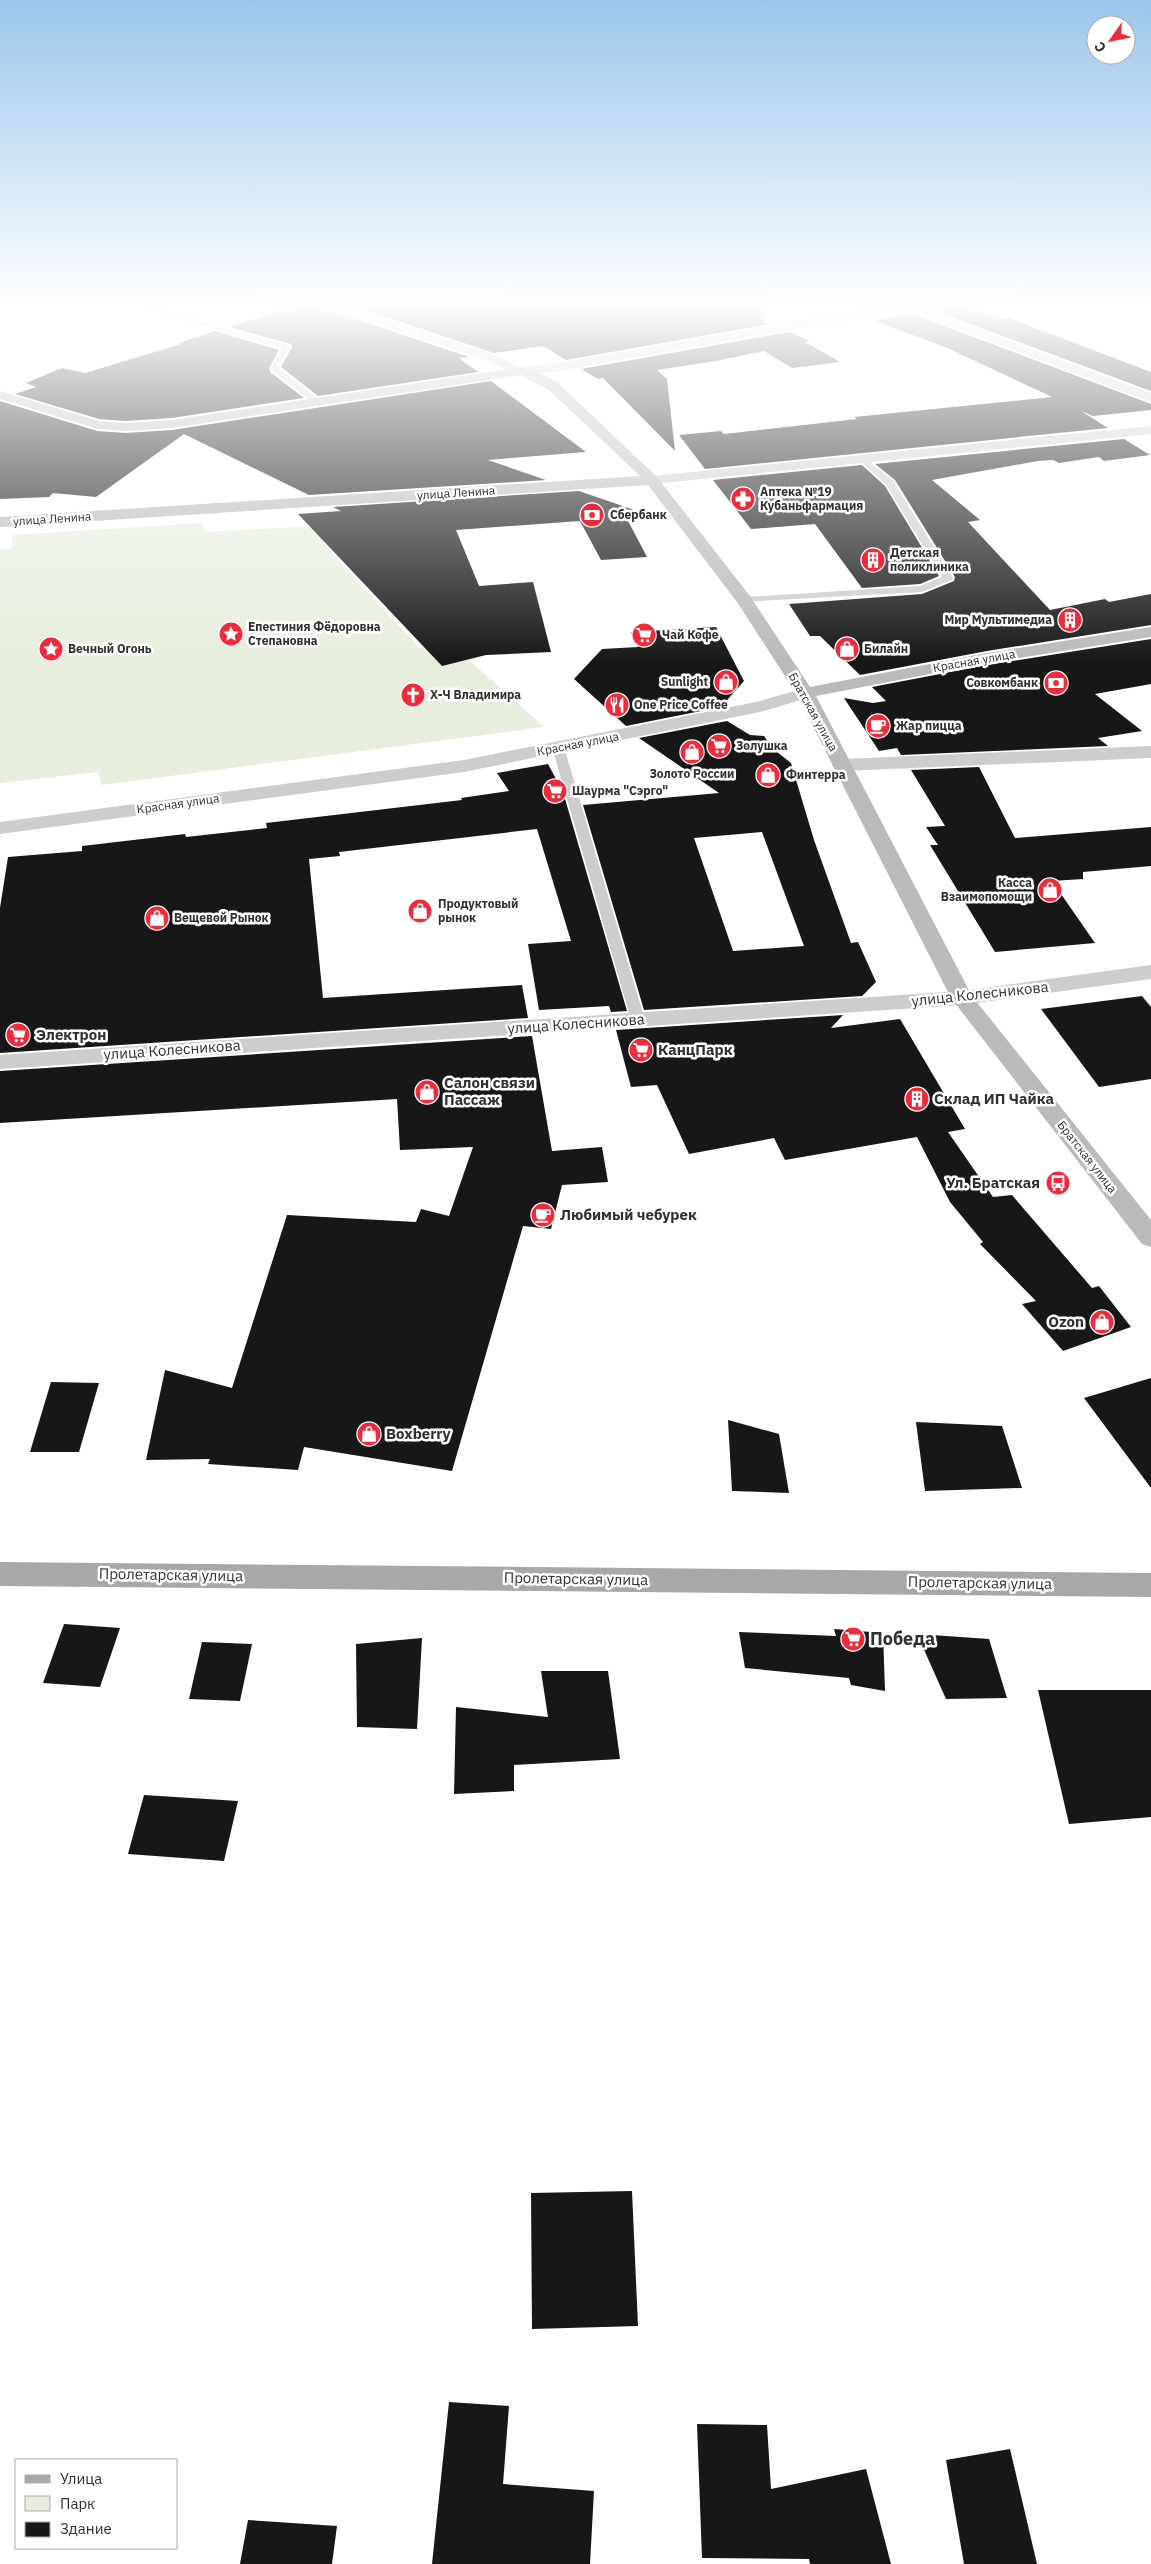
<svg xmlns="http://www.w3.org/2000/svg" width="1151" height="2564" viewBox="0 0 1151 2564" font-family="'IBM Plex Sans',sans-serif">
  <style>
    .green { fill: #e7eede }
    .building { fill: #171717; fill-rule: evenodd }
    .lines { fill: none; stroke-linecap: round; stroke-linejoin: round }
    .service { fill: #cdcdcd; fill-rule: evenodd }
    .minor { fill: #cdcdcd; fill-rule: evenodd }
    .tertiary { fill: #cdcdcd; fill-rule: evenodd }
    .secondary { fill: #bababa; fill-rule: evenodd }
    .primary { fill: #a8a8a8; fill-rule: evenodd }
    .labels { text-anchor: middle; stroke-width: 5; stroke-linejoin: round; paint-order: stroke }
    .far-poi-label { font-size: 12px; font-weight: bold; fill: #303030; stroke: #fff; text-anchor: start }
    .far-street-label { font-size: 12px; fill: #303030; stroke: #fff }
    .street-label { font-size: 15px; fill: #303030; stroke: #fff }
    .poi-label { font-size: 15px; font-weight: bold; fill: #303030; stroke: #fff; text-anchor: start }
    .near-poi-label { font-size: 18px; font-weight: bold; fill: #303030; stroke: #fff; text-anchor: start }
  </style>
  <rect width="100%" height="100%" fill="#fff"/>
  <polygon class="green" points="202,523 204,532 336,525 350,538 323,543 419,648 449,642 544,727 102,785 98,772 0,783 0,550 11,549 13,535"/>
  <g class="building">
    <polygon points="301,303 320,303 323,308 469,357 459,358 478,372 318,396 281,367 292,347 291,344 229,327"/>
    <polygon points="343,303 764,303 765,323 769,324 566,360 543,346 494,353"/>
    <polygon points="956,303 1004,319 1009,318 1151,372 1151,391 930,309"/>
    <polygon points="910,313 1151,404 1151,410 1093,416 1081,411 1108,428 705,469 679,435 721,431 724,434 857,419 854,417 1052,397 945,347 874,321"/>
    <polygon points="215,331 279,350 269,368 270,372 304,398 172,418 125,421 99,419 15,394 36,387 26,383 62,368 85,373 181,344 179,343"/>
    <polygon points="789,332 810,341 805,342 840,362 792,368 764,351 716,361 657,370 667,379 675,451 603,378 598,379 581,369"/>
    <polygon points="491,381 586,452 488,460 546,480 309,495 184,434 96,497 53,493 49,497 0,499 0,401 97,431 125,433 172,430"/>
    <polygon points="1124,439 1150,455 1104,461 1099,457 1059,463 1053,460 1038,461 932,480 980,520 968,522 1050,610 1105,599 1109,602 1151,594 1151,625 987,651 860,675 820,636 810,636 789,604 922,594 954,581 955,577 895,480 875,464"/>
    <polygon points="862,465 885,486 939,576 920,584 862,588 815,524 751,529 713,480"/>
    <polygon points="579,491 649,515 626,517 647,557 601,560 580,521 456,530 479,586 533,582 551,652 486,655 442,666 298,514 341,511 333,507"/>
    <polygon points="716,627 744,681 721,707 626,726 574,679 602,649 638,647 631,632"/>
    <polygon points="1151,639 1151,684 1095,694 1142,731 1098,738 1108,746 901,755 897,748 879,751 844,698 873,703 886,701 872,687 987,665"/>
    <path d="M 727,721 L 750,735 L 764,736 L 772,748 L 791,763 L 814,840 L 851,943 L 858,942 L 876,982 L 862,996 L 644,1010 L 583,805 L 719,793 L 639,738 ZM 762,832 L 804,946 L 733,951 L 694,838 Z"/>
    <polygon points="548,764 563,792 627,1011 611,1012 609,1006 539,1010 528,944 571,941 537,829 339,852 340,856 309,859 323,998 522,985 528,1018 0,1053 0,908 8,857 82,851 82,846 185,834 186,837 267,828 266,823 462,800 461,798 509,791 497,773"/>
    <polygon points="979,767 1015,838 1151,827 1151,866 1083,872 1083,879 1052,881 1095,943 995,952 930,845 938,845 926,827 945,826 911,770"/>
    <polygon points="1142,996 1151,1007 1151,1079 1099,1087 1041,1009"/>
    <polygon points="843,1015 831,1028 900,1019 965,1129 948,1132 993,1197 1012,1195 1092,1288 1099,1286 1131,1327 1063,1351 1022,1304 1036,1301 980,1244 983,1242 950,1202 917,1137 785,1160 774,1138 689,1154 657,1085 631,1087 616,1030"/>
    <polygon points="532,1036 552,1151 602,1147 608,1182 562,1185 551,1229 523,1226 452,1471 304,1447 298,1470 208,1464 210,1459 146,1460 165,1370 232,1388 287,1215 416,1222 421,1209 449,1216 473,1147 400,1150 397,1099 0,1123 0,1071"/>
    <polygon points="1151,1378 1151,1488 1084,1398"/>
    <polygon points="51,1382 99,1383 79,1452 30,1452"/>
    <polygon points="728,1420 779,1434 789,1493 732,1491"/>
    <polygon points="916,1422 1002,1426 1022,1488 925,1491"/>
    <polygon points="64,1624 120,1628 100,1687 43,1683"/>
    <polygon points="834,1629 883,1633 885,1691 851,1685 849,1678 745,1668 739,1632 836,1636"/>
    <polygon points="917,1634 989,1639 1007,1698 946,1699"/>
    <polygon points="422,1638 417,1729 357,1727 356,1644"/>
    <polygon points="202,1642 252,1644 240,1701 189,1699"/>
    <polygon points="541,1671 608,1671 620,1759 514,1765 514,1791 454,1794 456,1707 548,1717"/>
    <polygon points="1038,1690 1151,1690 1151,1817 1069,1824"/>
    <polygon points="144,1795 238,1801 224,1861 128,1854"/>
    <polygon points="632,2191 638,2326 532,2329 531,2193"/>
    <polygon points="449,2402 509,2406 503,2484 594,2491 590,2564 432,2564"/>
    <polygon points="697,2424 767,2425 771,2489 866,2469 891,2564 810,2564 809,2559 702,2558"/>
    <polygon points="1010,2449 1037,2564 964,2564 946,2460"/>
    <polygon points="248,2520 337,2526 332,2564 240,2564"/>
  </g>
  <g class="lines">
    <g class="service">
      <polygon points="129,303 139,303 290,346 279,368 321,401 314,403 272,371 271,369 282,349"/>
      <polygon points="863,456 893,481 953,578 952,580 922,592 740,602 740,598 744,597 920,586 942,577 886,485 858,459"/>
      <polygon points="558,743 564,747 645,1020 643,1023 638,1024 631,1020 552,747"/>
    </g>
    <g class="minor">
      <polygon points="899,303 933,303 931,306 921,308 1151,393 1151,402 906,310 553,372 522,375 516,371 522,367 553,364"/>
      <polygon points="805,688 811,689 814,693 811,697 760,712 464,772 0,834 0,822 464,760 756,702"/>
      <polygon points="1151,746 1151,758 842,771 835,769 832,765 835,761 842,759"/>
      <polygon points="1151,965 1151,979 962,1005 0,1069 0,1055 962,991"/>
    </g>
    <g class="tertiary">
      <polygon points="322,303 338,303 490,353 528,371 527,374 517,374 482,359 324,306"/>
      <polygon points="1151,426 1151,434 652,484 645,480 652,476"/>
    </g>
    <polygon class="secondary" points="522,367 547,376 559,384 657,477 750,596 810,687 987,653 1151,627 1151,637 987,663 816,696 972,996 1151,1220 1151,1247 1142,1244 951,998 796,693 737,602 648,485 0,527 0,517 640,476 549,390 521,375 172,428 125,431 98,429 0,399 0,391 99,421 125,423 172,420"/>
    <polygon class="primary" points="0,1562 1151,1573 1151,1597 0,1586"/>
  </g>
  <linearGradient id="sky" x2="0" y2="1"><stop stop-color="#9bc6eb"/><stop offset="0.46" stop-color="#fff"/><stop offset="1" stop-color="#fff" stop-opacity="0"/></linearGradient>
  <rect width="1151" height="662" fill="url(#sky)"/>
  <defs>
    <symbol id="pharmacy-disc" viewBox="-11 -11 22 22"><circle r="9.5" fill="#f02a3a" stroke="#fff"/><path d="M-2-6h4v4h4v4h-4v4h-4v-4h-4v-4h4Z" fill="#fff"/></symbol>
    <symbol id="bank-disc" viewBox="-11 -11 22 22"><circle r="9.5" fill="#f02a3a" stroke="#fff"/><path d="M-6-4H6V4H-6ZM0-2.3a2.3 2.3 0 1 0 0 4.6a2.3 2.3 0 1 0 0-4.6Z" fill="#fff"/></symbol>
    <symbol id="building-disc" viewBox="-11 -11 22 22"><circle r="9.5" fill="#f02a3a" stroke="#fff"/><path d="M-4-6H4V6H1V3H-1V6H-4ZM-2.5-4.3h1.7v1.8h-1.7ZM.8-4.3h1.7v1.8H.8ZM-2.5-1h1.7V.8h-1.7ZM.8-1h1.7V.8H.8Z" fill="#fff"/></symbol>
    <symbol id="sight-disc" viewBox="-11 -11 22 22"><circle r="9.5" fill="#f02a3a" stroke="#fff"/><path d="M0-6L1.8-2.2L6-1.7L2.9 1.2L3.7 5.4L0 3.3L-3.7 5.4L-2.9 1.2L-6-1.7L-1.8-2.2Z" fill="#fff"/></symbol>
    <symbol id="supermarket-disc" viewBox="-11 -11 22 22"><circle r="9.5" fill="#f02a3a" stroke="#fff"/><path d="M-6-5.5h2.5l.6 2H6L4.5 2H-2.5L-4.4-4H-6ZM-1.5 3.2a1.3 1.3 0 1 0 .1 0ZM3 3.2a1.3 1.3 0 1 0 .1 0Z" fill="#fff"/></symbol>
    <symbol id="shop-disc" viewBox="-11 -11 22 22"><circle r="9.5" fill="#f02a3a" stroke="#fff"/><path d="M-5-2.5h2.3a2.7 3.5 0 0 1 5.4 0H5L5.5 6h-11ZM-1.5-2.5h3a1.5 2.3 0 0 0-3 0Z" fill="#fff"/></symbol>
    <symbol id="church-disc" viewBox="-11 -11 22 22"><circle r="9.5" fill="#f02a3a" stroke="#fff"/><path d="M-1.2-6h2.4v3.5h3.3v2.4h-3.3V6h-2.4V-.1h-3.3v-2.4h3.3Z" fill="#fff"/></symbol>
    <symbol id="restaurant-disc" viewBox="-11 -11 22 22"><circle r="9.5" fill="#f02a3a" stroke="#fff"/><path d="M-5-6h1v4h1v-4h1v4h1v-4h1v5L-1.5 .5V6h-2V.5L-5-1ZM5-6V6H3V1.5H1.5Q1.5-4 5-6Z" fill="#fff"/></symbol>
    <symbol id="cafe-disc" viewBox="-11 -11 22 22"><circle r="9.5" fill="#f02a3a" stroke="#fff"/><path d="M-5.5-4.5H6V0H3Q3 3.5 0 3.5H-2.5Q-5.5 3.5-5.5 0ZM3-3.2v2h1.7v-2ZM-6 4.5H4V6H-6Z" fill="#fff"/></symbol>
    <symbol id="bus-disc" viewBox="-11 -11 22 22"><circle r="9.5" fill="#f02a3a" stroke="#fff"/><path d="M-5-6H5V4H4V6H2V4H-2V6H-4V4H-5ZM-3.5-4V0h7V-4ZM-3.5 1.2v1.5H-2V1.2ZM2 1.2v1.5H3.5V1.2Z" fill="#fff"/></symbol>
  </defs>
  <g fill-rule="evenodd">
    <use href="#pharmacy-disc" x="729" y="485" width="28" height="28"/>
    <use href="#bank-disc" x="578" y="501" width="28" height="28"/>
    <use href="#building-disc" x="859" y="546" width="28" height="28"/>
    <use href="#building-disc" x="1056" y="606" width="28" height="28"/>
    <use href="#sight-disc" x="217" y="620" width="28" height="28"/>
    <use href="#supermarket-disc" x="630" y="621" width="28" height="28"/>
    <use href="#sight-disc" x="37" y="635" width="28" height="28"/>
    <use href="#shop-disc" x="833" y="635" width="28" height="28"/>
    <use href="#shop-disc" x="712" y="668" width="28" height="28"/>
    <use href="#bank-disc" x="1042" y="669" width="28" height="28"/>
    <use href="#church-disc" x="399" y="681" width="28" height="28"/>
    <use href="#restaurant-disc" x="603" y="691" width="28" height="28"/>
    <use href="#cafe-disc" x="864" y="712" width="28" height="28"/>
    <use href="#supermarket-disc" x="705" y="732" width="28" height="28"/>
    <use href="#shop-disc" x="678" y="738" width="28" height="28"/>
    <use href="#shop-disc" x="754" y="761" width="28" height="28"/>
    <use href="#supermarket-disc" x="541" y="777" width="28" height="28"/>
    <use href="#shop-disc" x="1036" y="876" width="28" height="28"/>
    <use href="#shop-disc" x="406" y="897" width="28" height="28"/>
    <use href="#shop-disc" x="143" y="904" width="28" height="28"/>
    <use href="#supermarket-disc" x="4" y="1021" width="28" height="28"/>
    <use href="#supermarket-disc" x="627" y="1036" width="28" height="28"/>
    <use href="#shop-disc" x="413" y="1078" width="28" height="28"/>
    <use href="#building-disc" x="903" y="1085" width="28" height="28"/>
    <use href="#bus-disc" x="1044" y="1169" width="28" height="28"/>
    <use href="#cafe-disc" x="529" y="1201" width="28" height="28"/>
    <use href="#shop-disc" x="1088" y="1308" width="28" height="28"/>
    <use href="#shop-disc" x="355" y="1420" width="28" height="28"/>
    <use href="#supermarket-disc" x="839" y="1625" width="28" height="28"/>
  </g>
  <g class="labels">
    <g class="far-poi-label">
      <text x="760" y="496">Аптека №19<tspan x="760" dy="14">Кубаньфармация</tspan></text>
      <text x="610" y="519">Сбербанк</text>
      <text x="890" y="557">Детская<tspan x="890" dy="14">поликлиника</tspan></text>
      <text x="1052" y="624" text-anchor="end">Мир Мультимедиа</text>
      <text x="248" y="631">Епестиния Фёдоровна<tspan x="248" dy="14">Степановна</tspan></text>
      <text x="662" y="639">Чай Кофе</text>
      <text x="68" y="653">Вечный Огонь</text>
      <text x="864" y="653">Билайн</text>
      <text x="708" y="686" text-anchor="end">Sunlight</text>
      <text x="1038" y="687" text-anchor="end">Совкомбанк</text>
      <text x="430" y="699">Х-Ч Владимира</text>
      <text x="634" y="709">One Price Coffee</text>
      <text x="896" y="730">Жар пицца</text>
      <text x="736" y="750">Золушка</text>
      <text x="692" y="778" text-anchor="middle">Золото России</text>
      <text x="786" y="779">Финтерра</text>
      <text x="572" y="795">Шаурма "Сэрго"</text>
      <text x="1032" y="887" text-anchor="end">Касса<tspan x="1032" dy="14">Взаимопомощи</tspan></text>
      <text x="438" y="908">Продуктовый<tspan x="438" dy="14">рынок</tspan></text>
      <text x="174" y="922">Вещевой Рынок</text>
    </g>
    <g class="far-street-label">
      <text transform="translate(456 493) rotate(-4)" y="4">улица Ленина</text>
      <text transform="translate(52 519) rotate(-4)" y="4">улица Ленина</text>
      <text transform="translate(974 661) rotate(-10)" y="4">Красная улица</text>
      <text transform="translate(813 712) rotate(61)" y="4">Братская улица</text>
      <text transform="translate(578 744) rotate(-11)" y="4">Красная улица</text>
      <text transform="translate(178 804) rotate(-8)" y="4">Красная улица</text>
      <text transform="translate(1087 1157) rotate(52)" y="4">Братская улица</text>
    </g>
    <g class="street-label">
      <text transform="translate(980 994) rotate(-6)" y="5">улица Колесникова</text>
      <text transform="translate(576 1024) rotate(-4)" y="5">улица Колесникова</text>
      <text transform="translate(172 1050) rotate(-4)" y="5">улица Колесникова</text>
      <text transform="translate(171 1575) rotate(1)" y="5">Пролетарская улица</text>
      <text transform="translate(576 1579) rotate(1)" y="5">Пролетарская улица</text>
      <text transform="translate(980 1583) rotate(1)" y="5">Пролетарская улица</text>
    </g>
    <g class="poi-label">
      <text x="36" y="1040">Электрон</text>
      <text x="658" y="1055">КанцПарк</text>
      <text x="444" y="1088">Салон связи<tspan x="444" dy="17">Пассаж</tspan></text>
      <text x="934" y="1104">Склад ИП Чайка</text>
      <text x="1040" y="1188" text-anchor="end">Ул. Братская</text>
      <text x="560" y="1220">Любимый чебурек</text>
      <text x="1084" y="1327" text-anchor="end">Ozon</text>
      <text x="386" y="1439">Boxberry</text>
    </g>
    <g class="near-poi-label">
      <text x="870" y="1645">Победа</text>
    </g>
  </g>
  <rect x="15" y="2459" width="162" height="90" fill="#ffffff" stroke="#acacac"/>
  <rect x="25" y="2475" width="25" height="8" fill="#a8a8a8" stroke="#acacac"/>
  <text x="60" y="2484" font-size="15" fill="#303030">Улица</text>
  <rect x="25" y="2496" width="25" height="15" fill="#e7eede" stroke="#acacac"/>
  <text x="60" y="2509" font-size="15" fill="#303030">Парк</text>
  <rect x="25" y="2522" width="25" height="15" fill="#171717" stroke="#acacac"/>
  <text x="60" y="2534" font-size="15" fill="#303030">Здание</text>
  <g transform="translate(1111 40) rotate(237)"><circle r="24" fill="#ffffff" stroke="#acacac"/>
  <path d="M0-4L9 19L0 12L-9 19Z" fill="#f02a3a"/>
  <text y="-8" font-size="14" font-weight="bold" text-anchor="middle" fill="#303030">С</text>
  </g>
</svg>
